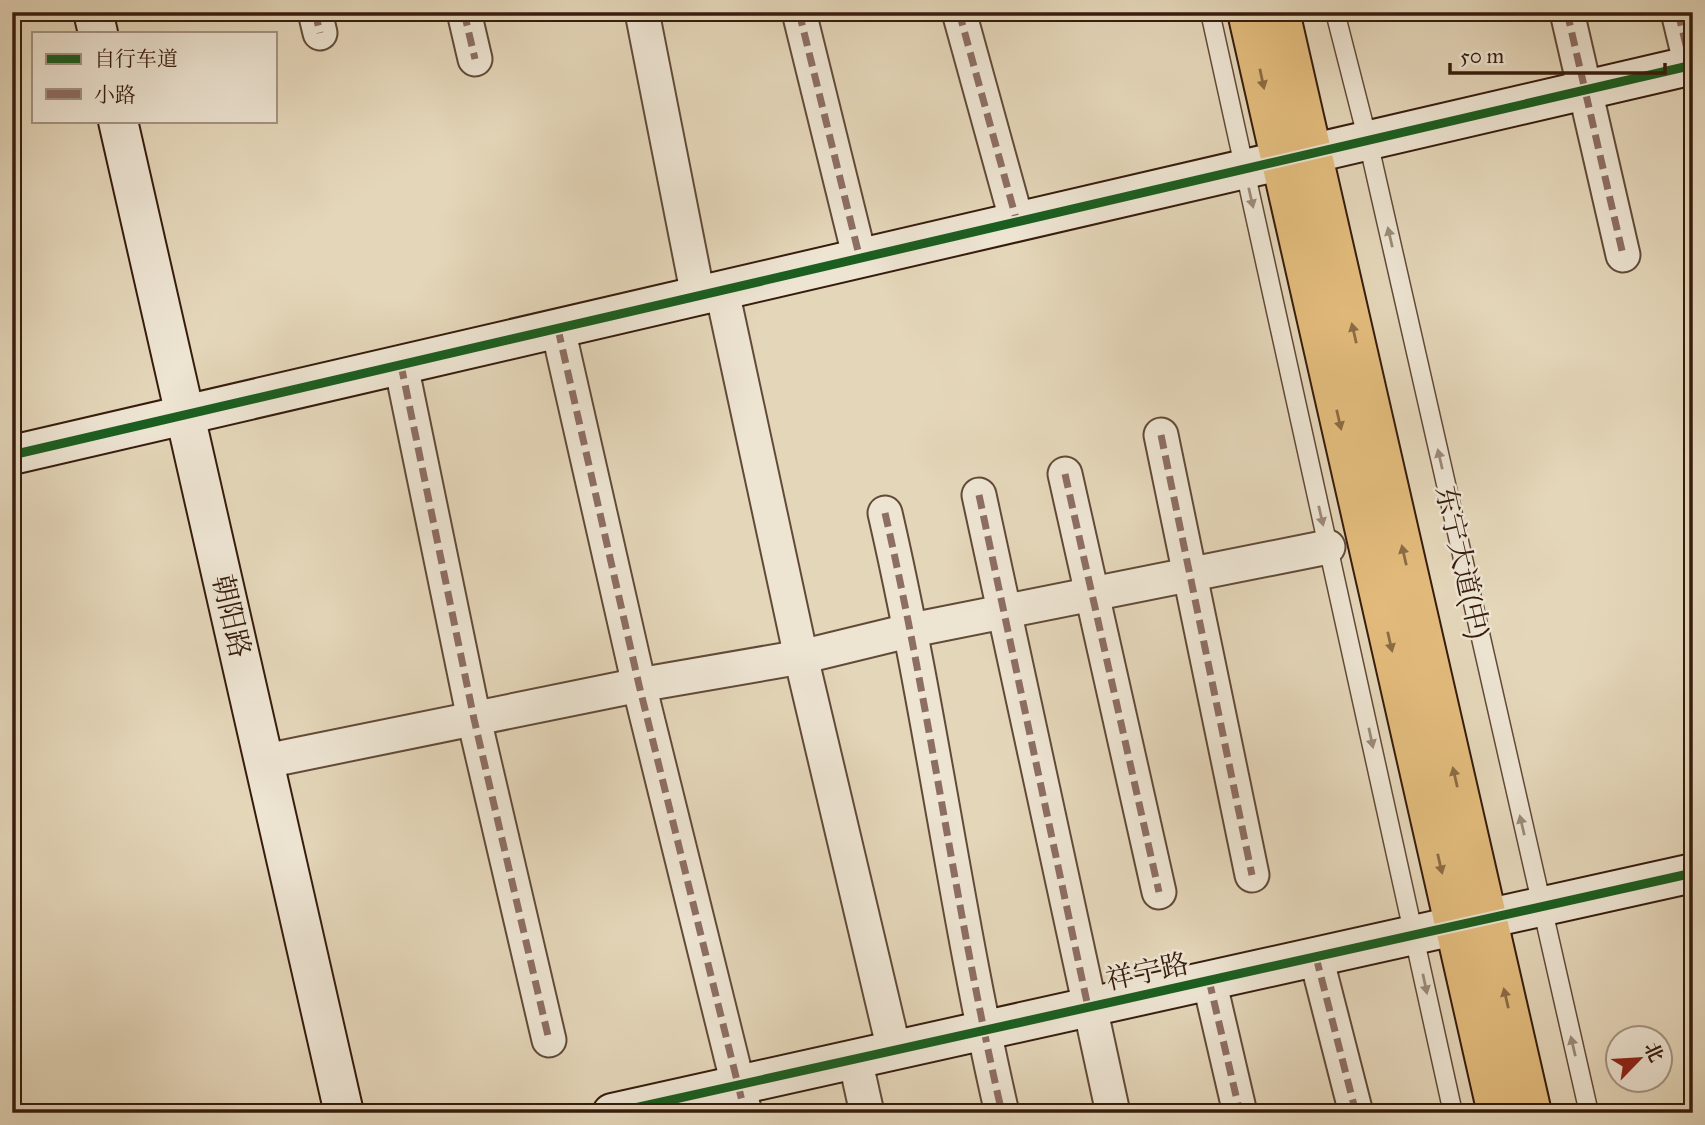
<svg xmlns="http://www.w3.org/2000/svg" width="1705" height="1125" viewBox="0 0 1705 1125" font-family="'IM FELL Great Primer','Noto Serif SC',serif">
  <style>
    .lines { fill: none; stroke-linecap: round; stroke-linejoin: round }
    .lane-casing { stroke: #624a38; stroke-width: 21 }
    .street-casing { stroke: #624a38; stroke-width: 37 }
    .secondary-casing { stroke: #371c0d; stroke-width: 42 }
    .primary-casing { stroke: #371c0d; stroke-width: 42 }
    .lane { stroke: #ede4d2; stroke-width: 18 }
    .street { stroke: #ede4d2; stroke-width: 33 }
    .secondary { stroke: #ede4d2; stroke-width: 38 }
    .primary { stroke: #e2bb7c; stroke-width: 38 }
    .quiet { stroke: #8d6e63; stroke-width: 7; stroke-dasharray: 14 7; stroke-linecap: butt }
    .cycleway-casing { stroke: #ede4d2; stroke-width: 13 }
    .cycleway { stroke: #1b5e20; stroke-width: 9 }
    .oneway { fill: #8c6c44 }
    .oneway2 { fill: #9b8a79 }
    .labels { text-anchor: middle; stroke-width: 5; stroke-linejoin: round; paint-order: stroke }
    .street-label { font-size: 28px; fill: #371c0d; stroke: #ede4d2 }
  </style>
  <rect width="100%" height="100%" fill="#e4d6b9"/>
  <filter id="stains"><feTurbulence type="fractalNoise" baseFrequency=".00286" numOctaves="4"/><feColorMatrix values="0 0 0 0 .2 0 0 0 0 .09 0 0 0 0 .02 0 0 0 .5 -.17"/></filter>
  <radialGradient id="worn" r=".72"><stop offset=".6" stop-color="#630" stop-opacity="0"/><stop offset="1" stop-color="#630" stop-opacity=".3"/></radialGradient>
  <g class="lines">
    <defs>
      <g id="lane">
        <polyline points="1210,12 1453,1113"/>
        <polyline points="1335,12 1368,141 1589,1113"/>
      </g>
      <g id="street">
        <polyline points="315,12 320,33"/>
        <polyline points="464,12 475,59"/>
        <polyline points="642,12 698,296"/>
        <polyline points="799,12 860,259"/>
        <polyline points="959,12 1017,222"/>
        <polyline points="1567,12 1623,255"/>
        <polyline points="1678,12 1691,66"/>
        <polyline points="722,291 801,657 894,1050"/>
        <polyline points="558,329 639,685 745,1113"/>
        <polyline points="401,365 474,719 549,1040"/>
        <polyline points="1161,435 1252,875"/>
        <polyline points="1065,474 1159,892"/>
        <polyline points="979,495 1113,1113"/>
        <path d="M 885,513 C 931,712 956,914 1002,1113"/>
        <polyline points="266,761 639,685 801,657 912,630 1328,547"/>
        <polyline points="1316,957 1356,1113"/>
        <polyline points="1209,980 1240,1113"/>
        <polyline points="855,1059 867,1113"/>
      </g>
      <g id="secondary">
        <polyline points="93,12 98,33"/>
        <polyline points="118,121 344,1113"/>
        <polyline points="12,455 1693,65"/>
        <polyline points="612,1113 1693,873"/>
      </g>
      <g id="primary">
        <polyline points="1247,12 1497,1113"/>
        <polyline points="1280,12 1532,1113"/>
      </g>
    </defs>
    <use href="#lane" class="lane-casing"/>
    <use href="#street" class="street-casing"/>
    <use href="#secondary" class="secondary-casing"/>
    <use href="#primary" class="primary-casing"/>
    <use href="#lane" class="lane"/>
    <use href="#street" class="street"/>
    <use href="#secondary" class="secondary"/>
    <use href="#primary" class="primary"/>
    <g class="quiet">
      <polyline points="315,12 320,33"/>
      <polyline points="464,12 475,59"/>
      <polyline points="799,12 860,259"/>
      <polyline points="959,12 1017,222"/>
      <polyline points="1567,12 1623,255"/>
      <polyline points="1678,12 1691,66"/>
      <polyline points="558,329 639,685 745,1113"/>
      <polyline points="401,365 474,719 549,1040"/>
      <polyline points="1161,435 1252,875"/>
      <polyline points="1065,474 1159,892"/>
      <polyline points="979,495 1088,1007"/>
      <path d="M 885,513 C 931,712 956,914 1002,1113"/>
      <polyline points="1316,957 1356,1113"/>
      <polyline points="1209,980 1240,1113"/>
    </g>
    <defs>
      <g id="cycleway">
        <polyline points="12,455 1693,65"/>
        <polyline points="612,1113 1693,873"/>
      </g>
    </defs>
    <use href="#cycleway" class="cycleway-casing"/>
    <use href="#cycleway" class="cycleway"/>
  </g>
  <defs><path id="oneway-solid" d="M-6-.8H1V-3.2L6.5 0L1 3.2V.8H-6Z" transform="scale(1.75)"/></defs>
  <g class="oneway">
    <use href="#oneway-solid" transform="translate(1262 79) rotate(78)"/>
    <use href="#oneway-solid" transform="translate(1354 333) rotate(-103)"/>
    <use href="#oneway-solid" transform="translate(1339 420) rotate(77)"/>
    <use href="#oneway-solid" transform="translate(1404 555) rotate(-103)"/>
    <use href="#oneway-solid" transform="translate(1390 642) rotate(77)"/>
    <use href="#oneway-solid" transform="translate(1455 777) rotate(-103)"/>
    <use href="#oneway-solid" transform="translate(1440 864) rotate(77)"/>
    <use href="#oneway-solid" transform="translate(1506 998) rotate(-103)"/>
  </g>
  <g class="oneway2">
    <use href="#oneway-solid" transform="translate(1251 198) rotate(77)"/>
    <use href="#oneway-solid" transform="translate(1390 237) rotate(-103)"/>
    <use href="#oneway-solid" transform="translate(1440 459) rotate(-103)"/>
    <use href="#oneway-solid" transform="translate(1321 516) rotate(77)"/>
    <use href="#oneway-solid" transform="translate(1371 738) rotate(78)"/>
    <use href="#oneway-solid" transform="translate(1522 825) rotate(-103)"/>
    <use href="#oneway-solid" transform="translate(1425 984) rotate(78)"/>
    <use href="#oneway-solid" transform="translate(1573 1046) rotate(-103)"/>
  </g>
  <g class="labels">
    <g class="street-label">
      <text transform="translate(1463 562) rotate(77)" y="10">东宁大道(中)</text>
      <text transform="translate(232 616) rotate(77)" y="10">朝阳路</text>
      <text transform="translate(1147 971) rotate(-12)" y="10">祥宁路</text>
    </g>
  </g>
  <rect width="1705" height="1125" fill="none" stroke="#e4d6b9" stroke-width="42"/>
  <rect x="14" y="14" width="1677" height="1097" fill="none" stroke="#371c0d" stroke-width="3.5"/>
  <rect x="21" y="21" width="1663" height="1083" fill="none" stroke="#371c0d" stroke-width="2"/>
  <rect x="32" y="32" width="245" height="91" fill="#ede4d2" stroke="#a49483" stroke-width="2"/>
  <rect x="46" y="54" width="35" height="10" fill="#1b5e20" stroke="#a49483" stroke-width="2"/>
  <text x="94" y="66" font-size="21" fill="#371c0d">自行车道</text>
  <rect x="46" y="89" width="35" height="10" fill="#8d6e63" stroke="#a49483" stroke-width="2"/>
  <text x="94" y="102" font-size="21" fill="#371c0d">小路</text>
  <g transform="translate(1639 1059) rotate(65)"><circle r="33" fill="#ede4d2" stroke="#a49483" stroke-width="2"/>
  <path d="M0-5L12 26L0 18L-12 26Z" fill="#8f2418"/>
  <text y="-10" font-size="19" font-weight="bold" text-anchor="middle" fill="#371c0d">北</text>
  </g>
  <path d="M1450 63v10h215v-10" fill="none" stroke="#371c0d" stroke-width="3.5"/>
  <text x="1460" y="63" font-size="21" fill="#371c0d" stroke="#ede4d2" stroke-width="5" paint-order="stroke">50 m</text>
  <rect width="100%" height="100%" filter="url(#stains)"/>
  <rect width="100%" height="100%" fill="url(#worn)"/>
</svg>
